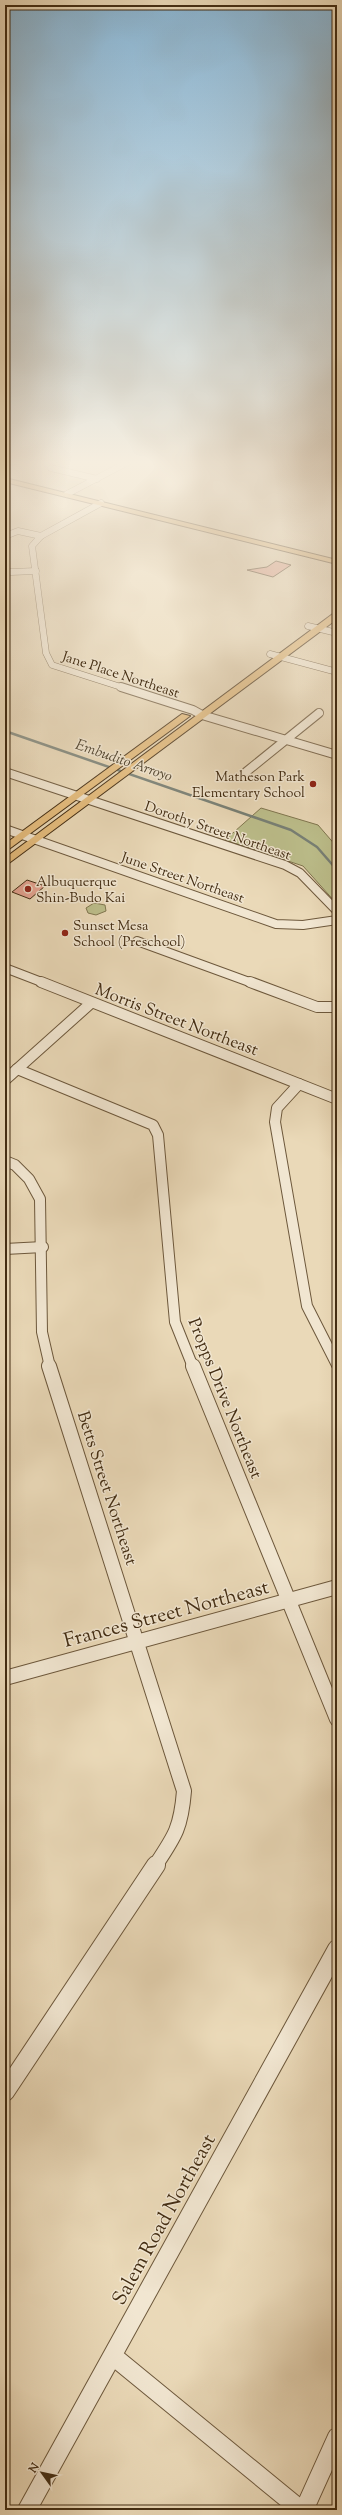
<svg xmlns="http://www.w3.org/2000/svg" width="342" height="2515" viewBox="0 0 342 2515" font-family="'Sorts Mill Goudy',serif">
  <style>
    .green { fill: #bcbe8b; stroke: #80764f }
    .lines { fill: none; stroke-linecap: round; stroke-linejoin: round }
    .stream-far1 { stroke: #788076; stroke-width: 2 }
    .stream { stroke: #788076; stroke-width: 2.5 }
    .building { fill: #e5a492; stroke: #432d13 }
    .minor-far4-casing { stroke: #6d583c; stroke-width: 7 }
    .minor-far3-casing { stroke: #6d583c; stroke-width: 10 }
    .minor-far2-casing { stroke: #6d583c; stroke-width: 12 }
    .minor-far1-casing { stroke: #6d583c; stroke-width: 16 }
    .minor-casing { stroke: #6d583c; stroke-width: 20 }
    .major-casing { stroke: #432d13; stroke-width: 2 }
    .minor-far4 { stroke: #f1e6d1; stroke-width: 6 }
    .minor-far3 { stroke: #f1e6d1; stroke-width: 8 }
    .minor-far2 { stroke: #f1e6d1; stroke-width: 10 }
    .minor-far1 { stroke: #f1e6d1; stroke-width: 14 }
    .minor { stroke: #f1e6d1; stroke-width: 18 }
    .major { fill: #e5bc7c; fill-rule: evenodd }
    .poi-dot { fill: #8f2418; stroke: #f1e6d1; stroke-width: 1.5 }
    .labels { text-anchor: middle; stroke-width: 3; stroke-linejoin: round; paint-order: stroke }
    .far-street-label { font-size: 14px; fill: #432d13; stroke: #f1e6d1 }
    .far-poi-label { font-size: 14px; fill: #432d13; stroke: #f1e6d1; text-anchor: start }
    .far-water-label { font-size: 15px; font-style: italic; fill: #554934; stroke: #f1e6d1 }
    .street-label { font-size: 17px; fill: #432d13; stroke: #f1e6d1 }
    .near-street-label { font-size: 20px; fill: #432d13; stroke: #f1e6d1 }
  </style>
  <rect width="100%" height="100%" fill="#ead9b8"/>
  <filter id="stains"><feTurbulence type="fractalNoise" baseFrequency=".005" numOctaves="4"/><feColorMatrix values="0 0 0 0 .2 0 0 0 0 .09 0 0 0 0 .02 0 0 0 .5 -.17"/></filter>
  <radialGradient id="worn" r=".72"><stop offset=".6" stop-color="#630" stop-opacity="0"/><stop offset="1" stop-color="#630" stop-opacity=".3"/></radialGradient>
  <g class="green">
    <polygon points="261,808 318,825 337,847 337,904 303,866 225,840"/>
    <polygon points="94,903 105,905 106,911 96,915 88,913 86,908"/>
  </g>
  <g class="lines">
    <polyline class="stream-far1" points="5,469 22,460"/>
    <polyline class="stream" points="5,731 291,830 317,847 337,870"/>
  </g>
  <g class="building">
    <polygon points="276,561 291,565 273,577 247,570 267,567"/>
    <polygon points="27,880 45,886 30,899 12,892"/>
  </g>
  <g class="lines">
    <defs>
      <g id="minor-far4">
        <polyline points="333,460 337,461"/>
        <polyline points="51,468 97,479"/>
        <polyline points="67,494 132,460"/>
        <polyline points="101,503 41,536 32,546 46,653 52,665 124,688"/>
        <polyline points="5,536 18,531 41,536"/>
        <polyline points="5,570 11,572 36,571"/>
        <polyline points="308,626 337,633"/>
        <polyline points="270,654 337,672"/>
      </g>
      <g id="minor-far3">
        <polyline points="121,687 193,710 202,715 337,755"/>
        <polyline points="5,772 285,865 300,873 337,911"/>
        <polyline points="246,772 319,713"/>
        <polyline points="5,829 276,924 303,925 337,920"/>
        <polyline points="137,941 252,983"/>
        <polyline points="5,968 44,983"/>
      </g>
      <g id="minor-far2">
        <polyline points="41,982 337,1099"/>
        <polyline points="250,982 317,1007 337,1007"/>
        <polyline points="17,1069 153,1125 158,1135 175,1322 193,1367"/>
        <polyline points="5,1080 91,1003"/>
        <polyline points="299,1084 277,1108 275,1122 307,1306 337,1365"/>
        <polyline points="5,1161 15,1165 29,1179 40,1199 42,1332 50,1367"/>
        <polyline points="5,1249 43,1247"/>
      </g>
      <g id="minor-far1">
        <path d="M 49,1366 L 184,1791 C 181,1828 175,1836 155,1866"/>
        <polyline points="193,1366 337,1719"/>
        <polyline points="5,1678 337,1587"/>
      </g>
      <g id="minor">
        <polyline points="5,2092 156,1865"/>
        <polyline points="113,2356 301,2510"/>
        <polyline points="27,2510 337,1949"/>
        <polyline points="304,2510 337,2437"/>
      </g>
      <g id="major">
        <polygon points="5,478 337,560 337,564 5,482"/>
        <polygon points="334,613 337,613 337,619 5,866 5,858"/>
        <polygon points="182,714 190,716 5,852 5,844"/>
      </g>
    </defs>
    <use href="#minor-far4" class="minor-far4-casing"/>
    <use href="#minor-far3" class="minor-far3-casing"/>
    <use href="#minor-far2" class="minor-far2-casing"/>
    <use href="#minor-far1" class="minor-far1-casing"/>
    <use href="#minor" class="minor-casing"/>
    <use href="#major" class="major-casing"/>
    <use href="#minor-far4" class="minor-far4"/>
    <use href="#minor-far3" class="minor-far3"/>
    <use href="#minor-far2" class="minor-far2"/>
    <use href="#minor-far1" class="minor-far1"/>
    <use href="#minor" class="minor"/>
    <use href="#major" class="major"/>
  </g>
  <linearGradient id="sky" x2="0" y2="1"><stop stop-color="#89b6d5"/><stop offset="0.57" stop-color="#f6eedf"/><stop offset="1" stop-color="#f6eedf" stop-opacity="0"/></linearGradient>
  <rect width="342" height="812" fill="url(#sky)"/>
  <g class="poi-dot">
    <circle cx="313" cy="784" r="4"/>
    <circle cx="28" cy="889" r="4"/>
    <circle cx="65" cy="933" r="4"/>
  </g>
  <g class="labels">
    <g class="far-street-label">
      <text transform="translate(121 674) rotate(18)" y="5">Jane Place Northeast</text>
      <text transform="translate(218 830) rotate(19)" y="5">Dorothy Street Northeast</text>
      <text transform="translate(183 877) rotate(19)" y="5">June Street Northeast</text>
    </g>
    <g class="far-poi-label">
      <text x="305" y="781" text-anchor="end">Matheson Park<tspan x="305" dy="16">Elementary School</tspan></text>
      <text x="36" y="886">Albuquerque<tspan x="36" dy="16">Shin-Budo Kai</tspan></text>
      <text x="73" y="930">Sunset Mesa<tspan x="73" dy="16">School (Preschool)</tspan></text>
    </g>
    <g class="far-water-label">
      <text transform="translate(124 760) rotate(19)" y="5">Embudito Arroyo</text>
    </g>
    <g class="street-label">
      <text transform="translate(177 1019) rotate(21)" y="6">Morris Street Northeast</text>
      <text transform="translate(226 1398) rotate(68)" y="6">Propps Drive Northeast</text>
      <text transform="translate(108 1488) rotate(72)" y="6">Betts Street Northeast</text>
    </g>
    <g class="near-street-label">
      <text transform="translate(166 1613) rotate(-15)" y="7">Frances Street Northeast</text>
      <text transform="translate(163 2219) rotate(-61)" y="7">Salem Road Northeast</text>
    </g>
  </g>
  <rect width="342" height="2515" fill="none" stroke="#ead9b8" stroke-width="20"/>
  <rect x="6" y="6" width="330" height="2503" fill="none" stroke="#432d13" stroke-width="2"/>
  <rect x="10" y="10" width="322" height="2495" fill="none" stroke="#432d13"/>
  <g transform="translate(42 2473) rotate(303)" stroke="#f1e6d1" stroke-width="3" paint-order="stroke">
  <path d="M0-3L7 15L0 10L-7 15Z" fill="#432d13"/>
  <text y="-6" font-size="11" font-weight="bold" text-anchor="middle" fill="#432d13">N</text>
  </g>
  <rect width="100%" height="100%" filter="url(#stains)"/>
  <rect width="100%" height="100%" fill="url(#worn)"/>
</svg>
